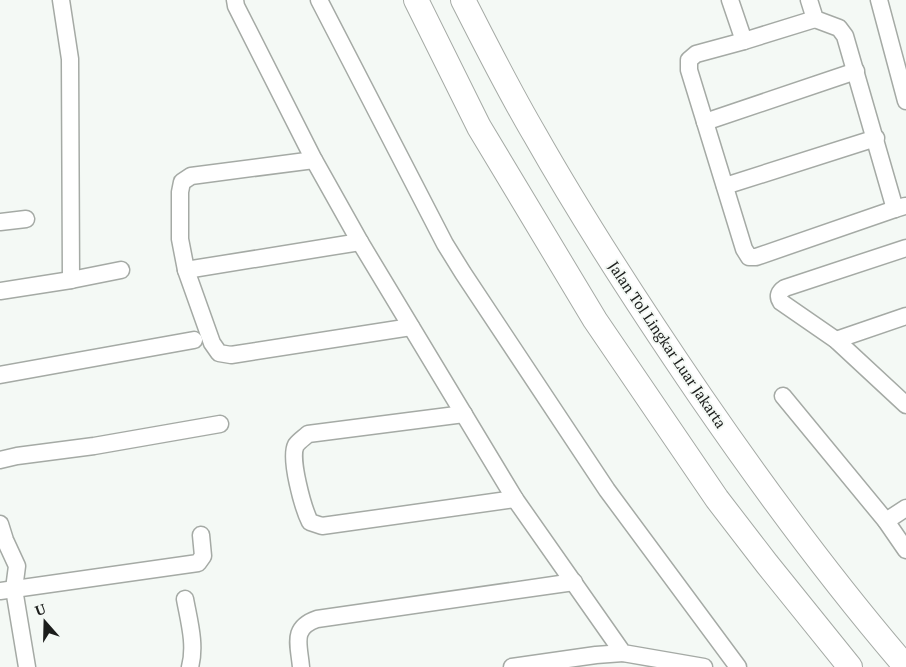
<svg xmlns="http://www.w3.org/2000/svg" width="906" height="667" viewBox="0 0 906 667" font-family="'PT Serif',serif">
  <style>
    .lines { fill: none; stroke-linecap: round; stroke-linejoin: round }
    .minor-casing { stroke: #a5aaa5; stroke-width: 19 }
    .highway-casing { stroke: #a5aaa5; stroke-width: 26 }
    .minor { stroke: #fff; stroke-width: 16 }
    .highway { stroke: #fff; stroke-width: 24 }
    .labels { text-anchor: middle; stroke-width: 4; stroke-linejoin: round; paint-order: stroke }
    .street-label { font-size: 15px; fill: #1b1d1b; stroke: #f4f9f5 }
  </style>
  <rect width="100%" height="100%" fill="#f4f9f5"/>
  <g class="lines">
    <defs>
      <g id="minor">
        <polyline points="61,0 70,59 71,280"/>
        <polyline points="235,0 236,6 314,160 360,242 515,499 623,653 704,667"/>
        <polyline points="319,0 445,244 463,273 607,490 738,667"/>
        <polyline points="730,0 744,41 696,54 689,60 689,70 744,249 749,257 756,257 895,209"/>
        <polyline points="809,0 815,19 839,28 845,36 895,209 905,206"/>
        <polyline points="879,0 906,101"/>
        <polyline points="744,41 815,19"/>
        <polyline points="705,122 856,71"/>
        <polyline points="314,160 191,176 182,182 180,192 180,239 186,270 212,343 219,353 231,355 411,327"/>
        <polyline points="725,186 876,138"/>
        <polyline points="0,222 26,219"/>
        <path d="M 906,248 L 785,288 C 779,292 777,296 781,302 L 836,340 L 906,405"/>
        <polyline points="186,270 360,242"/>
        <polyline points="0,291 71,280 121,270"/>
        <polyline points="836,340 906,316"/>
        <polyline points="0,375 194,340"/>
        <polyline points="783,396 886,521 906,550"/>
        <path d="M 464,414 L 308,434 C 305,437 299,441 296,445 C 289,458 303,508 310,522 L 322,526 L 515,499"/>
        <polyline points="0,460 17,456 94,446 220,424"/>
        <polyline points="886,521 906,508"/>
        <polyline points="0,524 5,540 17,566 14,589 27,667"/>
        <polyline points="0,591 198,563 203,556 201,535"/>
        <path d="M 185,599 C 189,621 196,645 190,667"/>
        <path d="M 301,667 C 299,644 291,628 317,619 L 574,582"/>
        <polyline points="512,667 596,655 623,653"/>
      </g>
      <g id="highway">
        <polyline points="416,0 479,127 595,320 717,499 767,564 850,667"/>
        <path d="M 463,0 C 486,45 509,91 535,135 C 586,225 643,312 701,397 C 765,490 832,581 906,667"/>
      </g>
    </defs>
    <use href="#minor" class="minor-casing"/>
    <use href="#highway" class="highway-casing"/>
    <use href="#minor" class="minor"/>
    <use href="#highway" class="highway"/>
  </g>
  <g class="labels">
    <g class="street-label">
      <text transform="translate(667 345) rotate(56)" y="5">Jalan Tol Lingkar Luar Jakarta</text>
    </g>
  </g>
  <g transform="translate(45 622) rotate(340)" stroke="#f4f9f5" stroke-width="4" paint-order="stroke">
  <path d="M0-4L9 19L0 12L-9 19Z" fill="#1b1d1b"/>
  <text y="-8" font-size="14" font-weight="bold" text-anchor="middle" fill="#1b1d1b">U</text>
  </g>
</svg>
